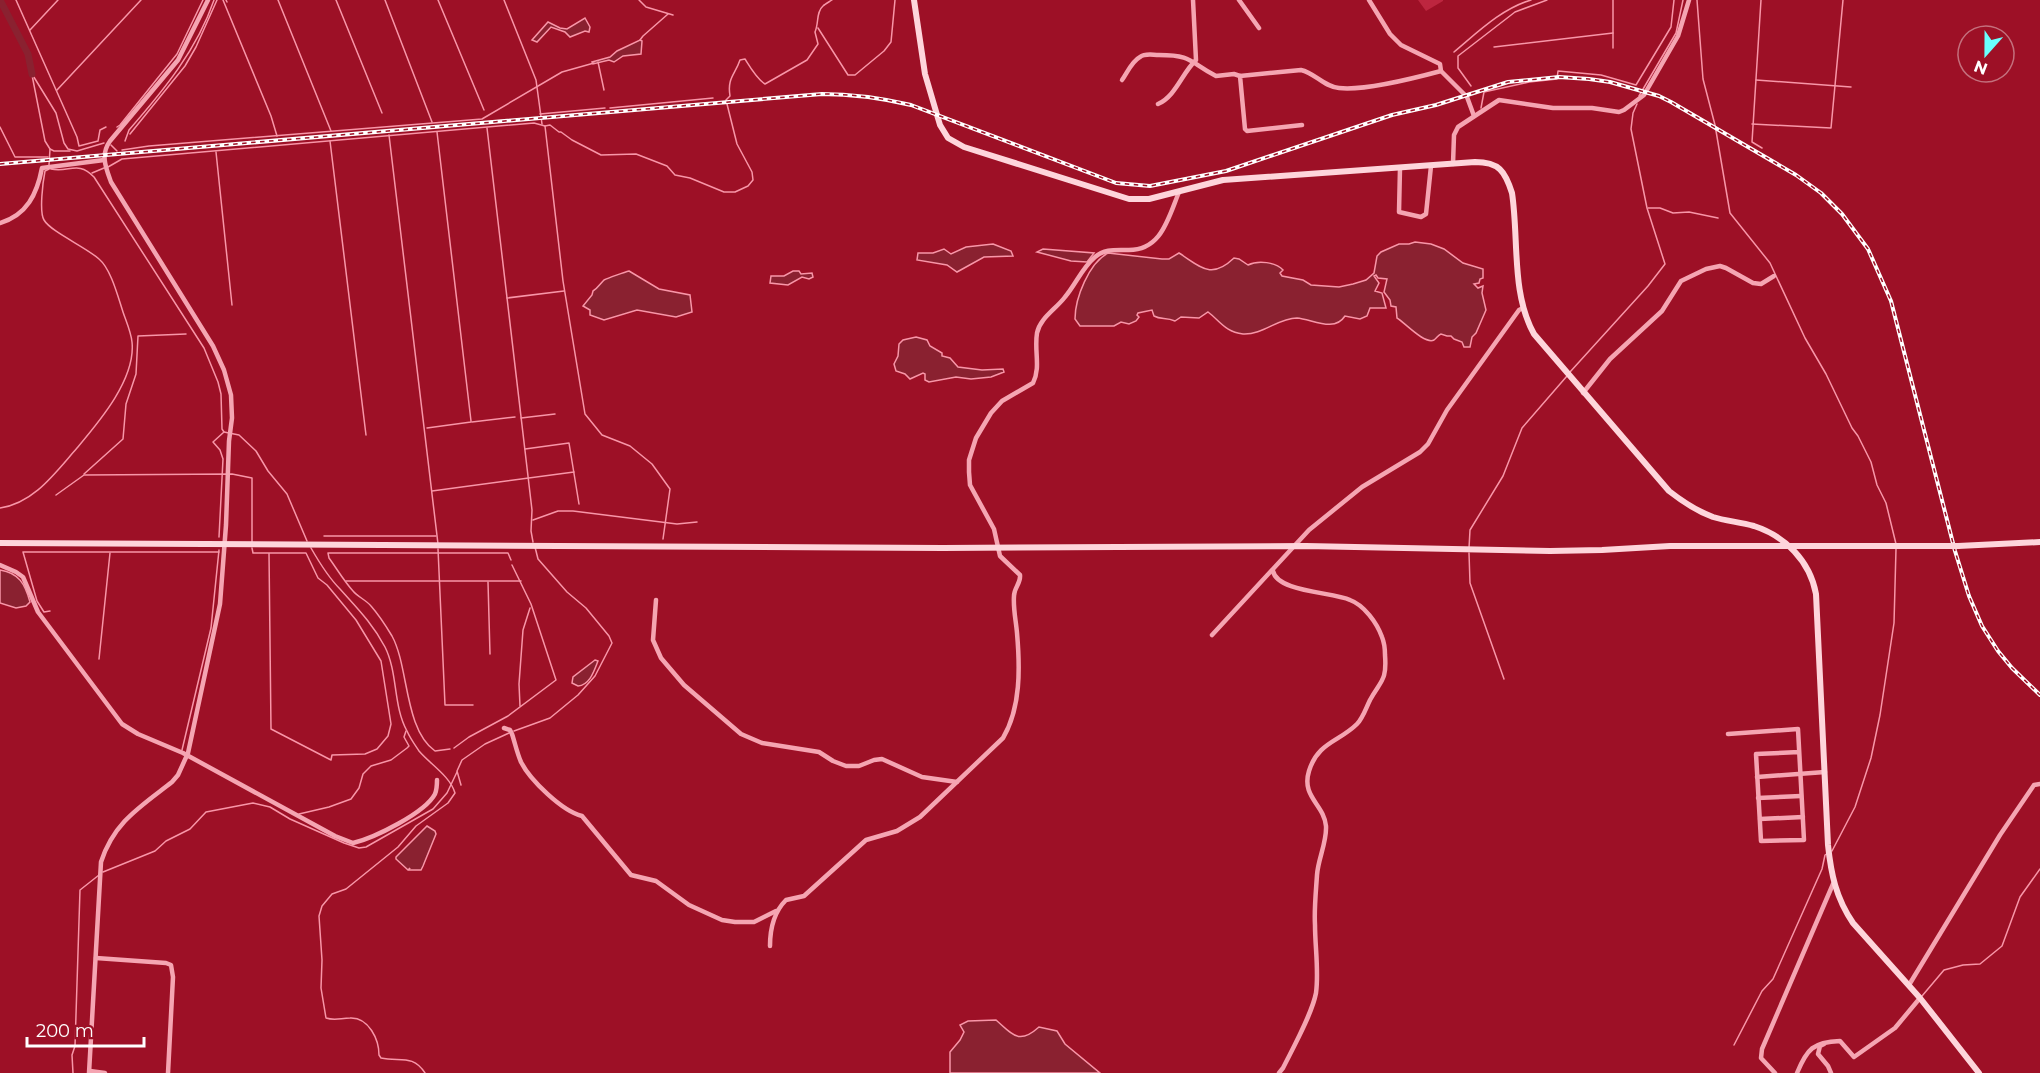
<svg xmlns="http://www.w3.org/2000/svg" width="2040" height="1073" viewBox="0 0 2040 1073" font-family="Montserrat,sans-serif">
  <style>
    .green { fill: #bd263f }
    .water { fill: #8a2130; stroke: #f896a8; stroke-width: 1.5 }
    .lines { fill: none; stroke-linecap: round; stroke-linejoin: round }
    .stream { stroke: #f896a8; stroke-width: 1.5 }
    .river { stroke: #8a2130; stroke-width: 7 }
    .street { stroke: #f5a5b2; stroke-width: 4.5 }
    .secondary { stroke: #fed5db; stroke-width: 6 }
    .rail-casing { stroke: #fff; stroke-width: 4 }
    .rail { stroke: #9d1026; stroke-width: 1.5; stroke-dasharray: 4.5; stroke-linecap: butt }
    .secondary-bridge { stroke: #fed5db; stroke-width: 6 }
  </style>
  <rect width="100%" height="100%" fill="#9d1026"/>
  <polygon class="green" points="1418,0 1443,0 1443,1 1426,11"/>
  <g class="water">
    <polygon points="585,18 590,27 589,32 585,31 570,37 565,32 551,27 537,42 532,40 548,22 560,28 567,29"/>
    <polygon points="640,40 642,41 641,54 623,56 614,62 609,60 593,64 592,62 610,57 617,51"/>
    <path d="M 1415,242 L 1431,244 L 1444,249 L 1463,263 L 1483,269 L 1483,278 L 1480,279 L 1479,283 L 1474,284 L 1478,288 L 1483,286 L 1482,293 L 1486,310 L 1476,333 L 1472,337 L 1470,347 L 1464,347 L 1462,342 L 1454,339 L 1451,336 L 1447,336 L 1441,334 C 1438,335 1437,338 1434,340 C 1425,345 1404,322 1397,318 L 1396,307 L 1391,306 L 1390,300 L 1384,292 L 1387,279 L 1378,278 L 1376,275 L 1374,276 L 1379,283 L 1375,291 L 1382,293 L 1386,308 L 1370,308 L 1367,316 L 1360,319 L 1345,316 C 1334,333 1312,319 1297,318 C 1278,318 1263,335 1243,334 C 1225,332 1220,321 1208,312 L 1199,318 L 1181,317 L 1175,321 C 1166,317 1161,320 1154,316 L 1152,310 L 1138,313 L 1137,315 L 1139,317 L 1136,321 L 1129,324 L 1121,322 L 1114,326 L 1080,326 L 1075,319 C 1075,298 1089,263 1108,253 L 1162,259 L 1169,259 L 1179,253 C 1201,267 1211,280 1234,258 L 1239,259 L 1248,265 C 1258,260 1276,262 1283,270 L 1280,273 L 1282,276 L 1303,280 L 1311,285 L 1339,287 L 1353,284 L 1366,280 L 1374,273 L 1377,256 L 1381,252 L 1399,244 L 1409,244 Z"/>
    <polygon points="993,244 1011,251 1013,256 984,257 957,272 947,265 917,260 918,253 933,253 944,249 951,254 966,247"/>
    <polygon points="1043,249 1094,253 1087,262 1071,261 1037,252"/>
    <path d="M 629,271 L 659,289 L 690,295 L 692,312 L 676,317 L 637,310 L 604,320 L 590,315 L 590,310 L 583,306 L 592,295 L 593,291 C 598,288 600,284 604,280 C 608,278 625,272 629,271 Z"/>
    <polygon points="793,271 799,271 801,274 812,273 813,277 809,279 802,277 788,285 770,283 771,276 784,276"/>
    <polygon points="916,337 927,340 930,346 942,353 942,356 950,358 958,367 982,370 1003,369 1004,372 991,377 971,379 956,377 929,382 925,380 925,374 923,373 910,379 905,374 896,371 894,364 898,356 899,344 903,340"/>
    <path d="M 0,570 C 19,573 25,584 30,602 L 26,606 L 16,608 L 0,603 Z"/>
    <path d="M 595,660 L 598,661 C 594,671 590,685 578,686 L 572,683 L 573,677 Z"/>
    <polygon points="427,826 435,831 436,834 423,866 421,870 409,870 410,868 408,870 396,859 396,857"/>
    <path d="M 996,1020 C 1013,1035 1019,1045 1039,1027 L 1057,1031 L 1065,1044 L 1100,1073 L 950,1073 L 950,1052 L 960,1040 L 964,1032 L 960,1025 L 968,1021 Z"/>
  </g>
  <g class="lines">
    <g class="stream">
      <polyline points="16,0 77,137 79,146 98,141 100,130 106,127"/>
      <polyline points="223,0 271,116 277,136"/>
      <polyline points="226,0 227,2"/>
      <polyline points="278,0 331,131"/>
      <polyline points="336,0 382,113"/>
      <polyline points="385,0 432,122"/>
      <polyline points="438,0 484,110"/>
      <polyline points="504,0 536,80 542,124"/>
      <polyline points="639,0 646,7 673,15"/>
      <polyline points="1613,0 1613,48"/>
      <polyline points="1697,0 1703,79 1715,125 1730,213 1770,263 1805,338 1826,374 1852,428 1858,436 1871,462 1877,485 1886,503 1896,544"/>
      <polyline points="1761,0 1752,142 1762,148"/>
      <polyline points="818,28 848,75 855,75 884,51 891,42 895,0"/>
      <polyline points="30,30 58,0"/>
      <polyline points="640,40 643,36 668,14"/>
      <polyline points="1494,47 1613,33"/>
      <path d="M 1454,52 C 1478,32 1501,9 1531,0"/>
      <polyline points="598,62 604,90"/>
      <polyline points="32,74 56,113 64,143 68,149 77,151 104,143"/>
      <polyline points="32,75 45,141 50,149 54,151 70,151"/>
      <polyline points="1756,80 1851,87"/>
      <polyline points="1471,86 1458,68 1458,56 1515,12 1547,0"/>
      <polyline points="57,90 141,0"/>
      <polyline points="1639,96 1676,33 1683,0"/>
      <polyline points="610,108 713,98"/>
      <polyline points="1481,108 1484,92 1529,82 1557,79 1558,71 1601,75 1636,85 1671,27 1674,0"/>
      <polyline points="540,114 605,108"/>
      <polyline points="1752,124 1831,128 1843,0"/>
      <path d="M 545,126 L 550,125 L 559,132 L 561,132 L 572,140 L 601,155 L 636,154 L 667,166 L 675,175 L 690,178 L 724,192 L 735,192 L 748,186 L 753,180 L 752,172 L 737,144 L 726,100 L 730,96 C 727,78 735,75 740,60 L 745,59 C 750,67 757,79 765,84 L 807,60 L 818,44 L 815,32 C 819,23 816,12 823,6 C 825,4 829,2 832,0"/>
      <polyline points="0,127 15,157 48,157"/>
      <polyline points="117,127 120,125 177,54 203,0"/>
      <polyline points="487,128 532,510 531,531 533,542"/>
      <polyline points="130,134 185,66 196,47 217,0"/>
      <polyline points="389,135 438,544"/>
      <path d="M 125,141 L 129,130 C 163,91 197,50 214,0"/>
      <polyline points="330,141 366,435"/>
      <polyline points="111,145 117,151"/>
      <polyline points="122,150 149,146 482,119 562,72 594,63"/>
      <polyline points="216,152 232,305"/>
      <polyline points="49,165 50,149"/>
      <polyline points="108,167 122,159 534,123 545,126 563,281 585,414 602,435 630,446 652,464 670,489 663,539"/>
      <path d="M 51,169 C 69,173 78,160 94,177 L 204,348 L 218,382 L 221,394 L 222,429 L 224,432 L 239,435 L 256,451 L 268,471 L 287,494 L 307,541"/>
      <polyline points="92,173 104,168"/>
      <polyline points="1648,208 1660,208 1673,213 1689,212 1718,218"/>
      <polyline points="507,298 564,291"/>
      <polyline points="1570,372 1648,286 1665,264 1647,208 1631,129 1633,113 1637,104"/>
      <polyline points="521,418 555,414"/>
      <polyline points="472,422 515,417"/>
      <polyline points="427,428 471,422 471,421 437,132"/>
      <polyline points="525,449 569,443 579,504"/>
      <polyline points="84,474 123,439 126,404 136,374 138,336 186,334"/>
      <polyline points="432,491 574,472"/>
      <polyline points="56,495 84,475 232,474 252,478 252,543"/>
      <path d="M 0,508 C 34,503 55,473 77,448 C 99,422 136,379 132,342 C 131,332 126,321 123,312 C 118,297 111,269 99,259 C 86,247 51,232 44,220 C 39,212 43,181 45,171 L 49,169"/>
      <polyline points="533,520 558,511 573,511 677,524 697,522"/>
      <polyline points="324,536 436,536"/>
      <polyline points="219,537 223,459 220,450 213,442 224,432"/>
      <polyline points="252,548 253,553 306,553 318,578 327,585 356,620 381,661 391,724 388,736 377,749 365,754 332,755 331,760 329,759 271,729 269,553"/>
      <path d="M 311,548 C 319,562 328,577 340,589 C 357,608 373,624 385,647 C 398,673 393,706 407,731 C 410,738 415,745 419,751 C 430,764 450,776 455,793 L 448,803 L 416,826 L 398,847 L 346,889 L 332,894 L 322,906 L 319,916 L 322,960 L 321,988 L 326,1018 C 335,1021 341,1018 350,1018 C 369,1017 379,1040 379,1055 L 381,1058 C 400,1062 413,1054 425,1073"/>
      <polyline points="1469,548 1470,530 1503,476 1522,428 1567,376"/>
      <polyline points="438,549 445,705 473,705"/>
      <polyline points="1469,553 1470,583 1504,679"/>
      <polyline points="346,581 521,581"/>
      <polyline points="488,582 490,654"/>
      <polyline points="50,611 44,612 37,601 23,552 219,552"/>
      <polyline points="99,659 110,553"/>
      <polyline points="520,706 519,684 523,630 530,608"/>
      <polyline points="514,731 550,718 578,695 595,676 612,643 609,636 586,608 567,592 538,559 535,547"/>
      <polyline points="454,748 469,737 508,716 556,680 531,604 512,565"/>
      <path d="M 450,749 L 435,751 C 404,729 409,667 392,636 C 386,626 378,614 371,606 C 366,600 358,597 353,591 C 344,581 337,569 329,558 L 328,553 L 508,553 L 511,560"/>
      <polyline points="182,750 211,628 219,550"/>
      <polyline points="461,785 457,771 462,760 485,744 509,733"/>
      <polyline points="299,814 329,807 351,799 359,788 363,774 371,766 391,760 407,748 409,746 404,737 406,731"/>
      <polyline points="1832,851 1855,807 1871,758 1880,715 1894,623 1896,549"/>
      <polyline points="103,872 155,851 166,841 190,829 206,812 253,803 270,807 290,819 344,843 359,848 366,847 433,809 447,793 457,772"/>
      <polyline points="1922,996 1944,970 1963,965 1980,964 2002,946 2020,897 2040,869"/>
      <polyline points="1734,1045 1762,991 1773,979 1822,869 1825,855 1828,853"/>
      <polyline points="73,1073 72,1055 75,1046 80,890 99,875"/>
    </g>
    <polyline class="river" points="0,0 28,54 32,74"/>
    <g class="street">
      <polyline points="1239,0 1259,28"/>
      <polyline points="1369,0 1390,34 1401,45 1440,64 1441,71 1467,97 1474,116"/>
      <path d="M 1122,80 C 1127,73 1132,61 1140,57 C 1145,53 1152,55 1159,55 C 1193,55 1189,62 1216,76 L 1234,74 L 1240,76"/>
      <path d="M 1158,104 C 1176,96 1182,73 1196,60 L 1193,0"/>
      <path d="M 1302,125 L 1247,131 L 1245,129 L 1240,76 L 1301,70 C 1315,73 1324,87 1339,88 C 1365,91 1415,78 1441,71"/>
      <polyline points="1453,164 1454,135 1458,127 1499,100 1553,108 1592,108 1619,112 1624,110 1644,95 1678,36 1689,0"/>
      <polyline points="1400,168 1399,212 1421,217 1426,214 1431,166"/>
      <path d="M 0,223 C 27,215 37,194 42,168 L 104,160"/>
      <polyline points="1583,393 1610,359 1662,311 1681,281 1706,269 1720,266 1726,268 1753,283 1761,284 1774,276"/>
      <path d="M 0,565 L 16,572 L 23,577 L 38,612 L 122,724 L 138,734 L 183,753 L 335,836 L 353,843 C 374,838 425,813 435,794 C 437,789 437,785 437,780"/>
      <path d="M 1273,571 C 1277,592 1333,592 1350,600 C 1364,605 1377,623 1382,637 C 1384,642 1385,649 1385,655 C 1387,681 1381,680 1370,700 C 1366,708 1363,718 1357,724 C 1339,742 1318,742 1309,771 C 1301,797 1324,804 1326,826 C 1327,842 1318,859 1317,875 C 1316,891 1314,909 1315,925 C 1315,947 1319,971 1316,993 C 1312,1014 1293,1048 1283,1068 L 1279,1073"/>
      <polyline points="656,600 653,640 661,658 684,685 741,734 762,743 819,752 833,761 846,766 859,766 874,760 882,759 922,777 957,782"/>
      <polyline points="1212,635 1309,530 1362,487 1420,452 1428,444 1447,410 1519,310 1523,308"/>
      <path d="M 504,728 L 510,730 L 512,734 C 515,743 517,753 521,762 C 530,780 562,811 582,816 L 631,875 L 656,881 L 689,905 L 722,920 L 735,922 L 754,922 L 776,911"/>
      <polyline points="1728,734 1798,729 1804,840 1761,841 1756,754 1799,752"/>
      <polyline points="1757,777 1825,772"/>
      <polyline points="1758,798 1801,796"/>
      <polyline points="1760,819 1803,817"/>
      <path d="M 770,946 C 770,929 774,912 786,900 L 804,896 L 866,840 L 897,831 L 920,817 L 1003,738 C 1021,708 1020,667 1017,633 C 1016,621 1013,608 1014,596 C 1014,588 1021,583 1020,575 L 1000,556 L 994,529 L 970,485 L 969,472 L 969,460 L 976,438 L 991,413 L 1002,401 L 1033,383 C 1041,367 1034,351 1037,333 C 1040,318 1056,309 1065,297 C 1076,284 1082,268 1095,257 C 1104,249 1115,250 1126,250 C 1161,252 1168,219 1179,192"/>
      <polyline points="96,958 166,963 171,965 173,977 168,1073"/>
      <polyline points="1909,985 2000,835 2034,785 2040,784"/>
      <polyline points="1824,1044 1820,1046 1818,1054 1828,1066 1831,1073"/>
      <polyline points="90,1071 105,1073"/>
      <path d="M 89,1073 L 101,862 C 114,822 140,807 172,782 L 178,775 L 188,753 L 220,604 L 226,525 L 229,441 L 232,418 L 231,395 L 224,370 L 213,346 L 111,182 C 106,168 100,155 110,141 L 178,60 L 208,0"/>
      <polyline points="1775,1073 1761,1058 1762,1049 1833,884"/>
      <path d="M 1797,1073 C 1807,1049 1813,1042 1840,1041 L 1854,1057 L 1895,1028 L 1920,998"/>
    </g>
    <g class="secondary">
      <path d="M 914,0 L 925,74 L 940,125 L 948,138 L 964,147 L 1129,199 L 1149,199 L 1223,180 L 1475,162 C 1499,162 1505,171 1512,193 C 1519,239 1511,293 1534,334 L 1669,491 C 1683,502 1697,511 1713,517 C 1726,521 1740,522 1754,526 C 1785,536 1810,561 1816,594 L 1828,845 C 1831,874 1836,898 1853,923 L 1920,998 L 1979,1073"/>
      <polyline points="0,543 943,548 1306,546 1550,551 1602,550 1670,546 1951,546"/>
      <polyline points="1958,546 2040,542"/>
    </g>
    <defs>
      <path id="rail" d="M 0,164 L 822,94 C 853,94 881,98 911,105 L 1116,183 L 1150,186 L 1226,171 L 1392,115 L 1436,105 L 1508,82 L 1559,77 L 1589,79 L 1610,82 L 1659,96 L 1671,102 L 1796,175 L 1821,193 L 1842,214 L 1868,249 L 1891,301 L 1955,551 L 1969,596 L 1982,626 L 1998,651 L 2012,668 L 2040,695"/>
    </defs>
    <use href="#rail" class="rail-casing"/>
    <use href="#rail" class="rail"/>
    <polyline class="secondary-bridge" points="1951,546 1958,546"/>
  </g>
  <g transform="translate(1986 54) rotate(201)"><circle r="28" fill="#9d1026" stroke="#c4707d" stroke-width="1.5"/>
  <path d="M0-4.5L10 22L0 15L-10 22Z" fill="#69fffe"/>
  <text y="-9" font-size="16" font-weight="bold" text-anchor="middle" fill="#ffffff">N</text>
  </g>
  <path d="M27 1037v9h117v-9" fill="none" stroke="#ffffff" stroke-width="3"/>
  <text x="36" y="1037" font-size="18" fill="#ffffff" stroke="#9d1026" stroke-width="4.5" paint-order="stroke">200 m</text>
</svg>
